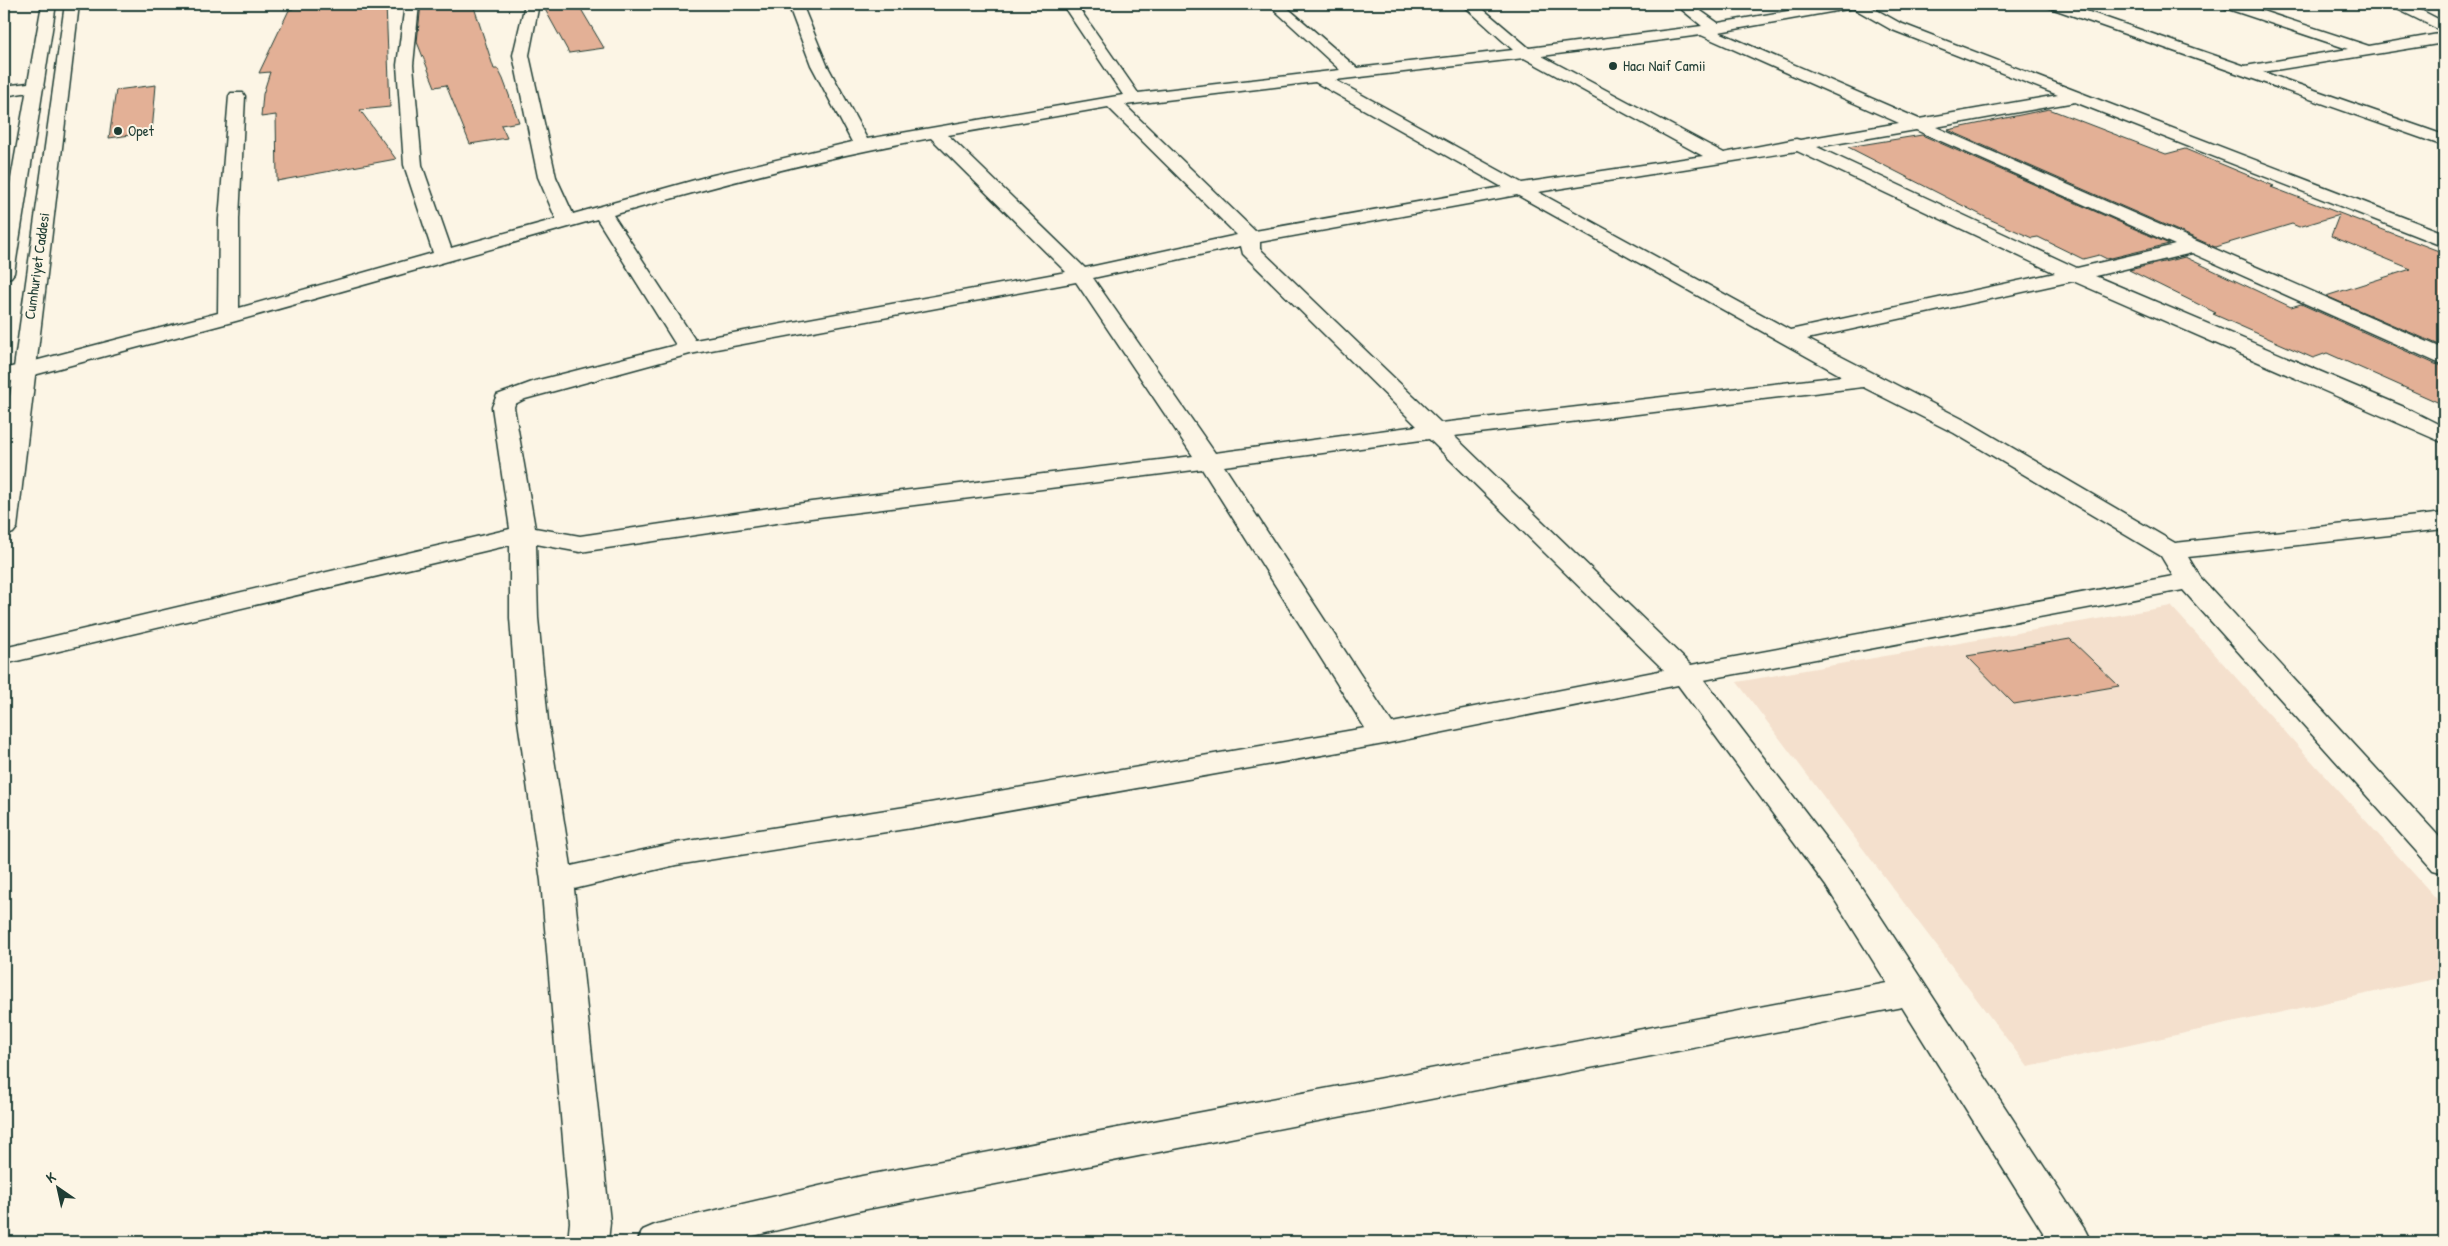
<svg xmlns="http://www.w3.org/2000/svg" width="2448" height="1246" viewBox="0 0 2448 1246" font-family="'Patrick Hand',sans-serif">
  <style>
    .built { fill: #f4e0cd }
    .building { fill: #e3b096; stroke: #1f3d34 }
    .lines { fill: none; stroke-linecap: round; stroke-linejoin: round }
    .minor-casing { stroke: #1f3d34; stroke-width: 3 }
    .major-casing { stroke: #1f3d34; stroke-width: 3 }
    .minor { fill: #fcf5e5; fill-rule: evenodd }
    .major { fill: #fcf5e5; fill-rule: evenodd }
    .poi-dot { fill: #1f3d34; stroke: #fcf5e5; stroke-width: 2 }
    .labels { text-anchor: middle; stroke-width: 4; stroke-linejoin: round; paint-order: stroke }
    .far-poi-label { font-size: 15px; fill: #1f3d34; stroke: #fcf5e5; text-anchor: start }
    .far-street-label { font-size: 15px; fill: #1f3d34; stroke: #fcf5e5 }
  </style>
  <rect width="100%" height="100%" fill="#fcf5e5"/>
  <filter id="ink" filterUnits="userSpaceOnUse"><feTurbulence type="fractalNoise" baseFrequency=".02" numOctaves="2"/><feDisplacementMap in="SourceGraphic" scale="10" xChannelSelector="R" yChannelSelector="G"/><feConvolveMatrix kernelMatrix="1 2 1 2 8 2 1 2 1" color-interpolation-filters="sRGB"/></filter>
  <g filter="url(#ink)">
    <polygon class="built" points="2171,606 2444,907 2444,977 2028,1067 1737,682"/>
    <g class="building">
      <polygon points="295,4 386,4 390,107 360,110 396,159 277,181 276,115 261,117 263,94 270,72 259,73 289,10 293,9"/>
      <polygon points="421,4 473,4 494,69 498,69 503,79 519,122 501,125 507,138 470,144 446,85 435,87 417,42"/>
      <polygon points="542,4 578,4 604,48 569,53"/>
      <polygon points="156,85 152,132 109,138 116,90"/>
      <polygon points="2049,109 2166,154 2185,149 2274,186 2271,187 2444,253 2444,347 2326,296 2411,269 2331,236 2339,215 2299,227 2292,224 2215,247 1948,130"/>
      <polygon points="1922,135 2169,244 2107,259 2099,255 2083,259 2038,237 2032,238 1989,219 1848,147"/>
      <polygon points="2185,257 2291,307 2301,304 2435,364 2444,366 2444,405 2327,353 2313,358 2213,314 2216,313 2129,270"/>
      <polygon points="2070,639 2119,686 2014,704 1967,656"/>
    </g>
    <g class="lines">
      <defs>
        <g id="minor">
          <path d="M 405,4 L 419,4 L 413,65 L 422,165 L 451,248 L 556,219 L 538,177 L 513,55 L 525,4 L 539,4 L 529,55 L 556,177 L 573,214 L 709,176 L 852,142 L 811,65 L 788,4 L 802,4 L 827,65 L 867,139 L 1123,95 L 1062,4 L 1076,4 L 1138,93 L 1340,70 L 1268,4 L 1283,4 L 1357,68 L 1513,50 L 1462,4 L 1477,4 L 1529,48 L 1702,26 L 1675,4 L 1691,4 L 1718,23 L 1828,4 L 1866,4 L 1900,23 L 2444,233 L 2444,246 L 2437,244 L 2075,102 L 1936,127 L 2444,349 L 2444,364 L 2436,362 L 2192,253 L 2095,276 L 2404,407 L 2444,427 L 2444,443 L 2073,281 L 1807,339 L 1970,423 L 2175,543 L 2444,513 L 2444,529 L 2188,557 L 2200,577 L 2444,842 L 2444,873 L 2433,870 L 2183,590 L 1704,680 L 1850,870 L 2085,1230 L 2091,1242 L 2049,1242 L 1902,1007 L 862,1210 L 728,1242 L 637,1242 L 643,1230 L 657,1224 L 862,1176 L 1887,983 L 1826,886 L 1678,685 L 1384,744 L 918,827 L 676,865 L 574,889 L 610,1222 L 608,1242 L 568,1242 L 570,1222 L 541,881 L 518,721 L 510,618 L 510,545 L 4,664 L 4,648 L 510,529 L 492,407 L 497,395 L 535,381 L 676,345 L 597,219 L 236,321 L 4,383 L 4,369 L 218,313 L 219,219 L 229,96 L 231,93 L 243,93 L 245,96 L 239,219 L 239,308 L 433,253 L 404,165 L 397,65 ZM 1853,8 L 1890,29 L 2058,95 L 1919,119 L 1719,32 ZM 1701,35 L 1899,123 L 1800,140 L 1796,139 L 1724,153 L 1542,56 ZM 1524,58 L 1703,156 L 1522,183 L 1335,80 ZM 1315,82 L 1502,187 L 1255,231 L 1125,105 ZM 1108,107 L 1237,235 L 1085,268 L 948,135 ZM 1916,130 L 2175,245 L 2077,268 L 1817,147 ZM 931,138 L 1066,272 L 695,340 L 613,215 C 718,185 824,157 931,138 ZM 1797,151 L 2055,273 L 1790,330 L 1538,192 ZM 1517,195 L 1842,376 L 1441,423 L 1260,249 L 1260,242 ZM 1241,246 L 1243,254 L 1417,426 L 1215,453 L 1093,278 ZM 1076,282 L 1193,456 L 811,502 L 580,536 L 535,528 L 514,407 L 515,404 L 525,399 L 690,354 ZM 1863,387 L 1954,433 L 2161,556 L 2173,576 L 1691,665 L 1454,436 ZM 1429,439 L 1664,670 L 1392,723 L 1224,466 ZM 1202,469 L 1365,728 L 918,805 L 676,843 L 571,866 L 548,721 L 538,618 L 536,544 L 580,552 L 811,518 Z"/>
          <polygon points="2046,4 2066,4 2245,66 2348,49 2222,7 2220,4 2241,4 2369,46 2444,33 2444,43 2263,72 2444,135 2444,146 2048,7"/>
          <polygon points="2391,4 2409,4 2444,22 2444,32 2393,7"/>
          <polygon points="36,82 42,84 44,87 42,90 4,96 4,86"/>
        </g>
        <g id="major">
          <polygon points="42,4 56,4 14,273 11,277 4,279 4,218"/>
          <polygon points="65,4 79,4 17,528 13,533 4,536 4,439"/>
        </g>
      </defs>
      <use href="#minor" class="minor-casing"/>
      <use href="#major" class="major-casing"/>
      <use href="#minor" class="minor"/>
      <use href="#major" class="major"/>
    </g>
  </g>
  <g class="poi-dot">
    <circle cx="1613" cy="66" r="5"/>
    <circle cx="118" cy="131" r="5"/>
  </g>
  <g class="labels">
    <g class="far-poi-label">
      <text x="1623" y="71">Hacı Naif Camii</text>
      <text x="128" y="136">Opet</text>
    </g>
    <g class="far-street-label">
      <text transform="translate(37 266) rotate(-82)" y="5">Cumhuriyet Caddesi</text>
    </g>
  </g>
  <rect width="2448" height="1246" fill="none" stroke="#fcf5e5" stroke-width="20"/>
  <rect x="10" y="10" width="2428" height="1226" fill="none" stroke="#1f3d34" stroke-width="2" filter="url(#ink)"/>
  <g transform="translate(58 1188) rotate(326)" stroke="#fcf5e5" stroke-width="4" paint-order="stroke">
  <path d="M0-4L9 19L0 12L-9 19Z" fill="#1f3d34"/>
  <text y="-8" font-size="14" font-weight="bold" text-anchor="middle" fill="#1f3d34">K</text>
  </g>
</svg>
